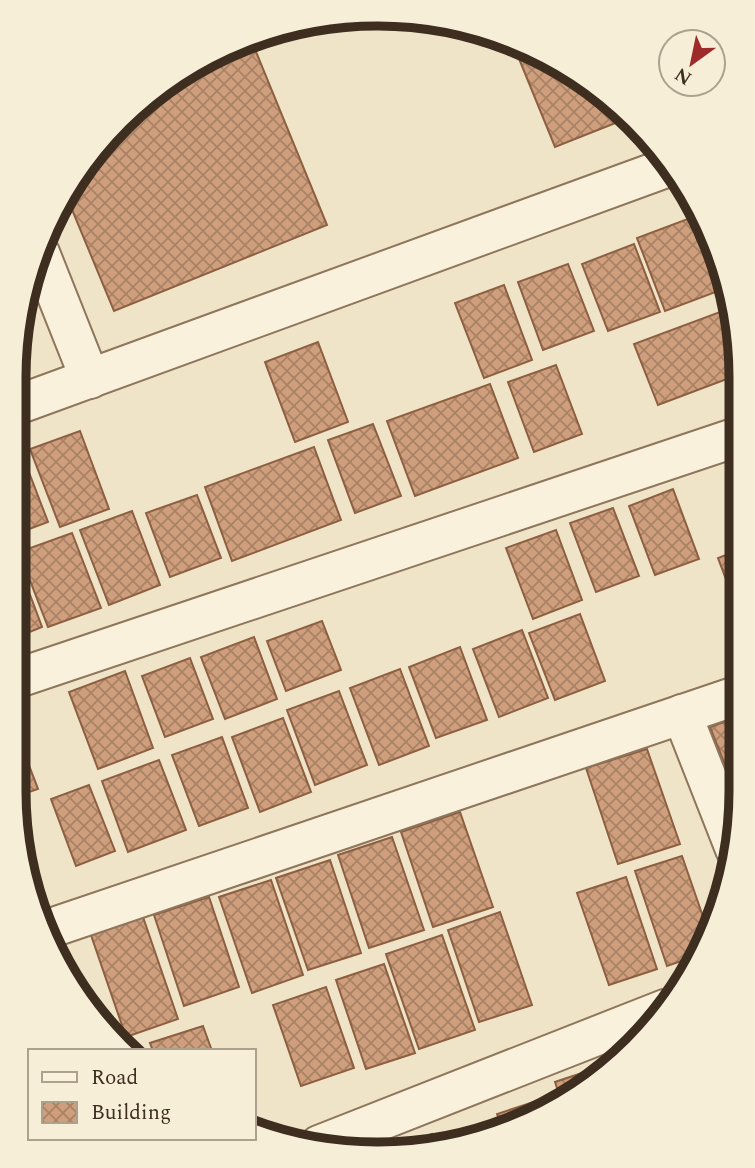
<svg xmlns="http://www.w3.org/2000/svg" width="755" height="1168" viewBox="0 0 755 1168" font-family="Spectral,serif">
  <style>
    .building { fill: url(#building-cross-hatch); stroke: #8d5f41; stroke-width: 2 }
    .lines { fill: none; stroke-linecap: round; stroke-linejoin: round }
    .minor-casing { stroke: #8d765c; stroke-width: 42 }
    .minor { stroke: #faf1dc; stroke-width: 38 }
    .rim { fill: none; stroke: #3d2e20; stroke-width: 9 }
  </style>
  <defs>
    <pattern id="building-cross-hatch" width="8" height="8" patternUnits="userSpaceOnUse" patternTransform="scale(1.75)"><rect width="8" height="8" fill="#cf9f7d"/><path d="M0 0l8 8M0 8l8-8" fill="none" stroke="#a98266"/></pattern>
  </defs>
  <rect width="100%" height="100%" fill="#f0e4c8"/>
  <g class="building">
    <polygon points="252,42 327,225 114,311 66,195 104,138 216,52"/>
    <polygon points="513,44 617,104 628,118 555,147"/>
    <polygon points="693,217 721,290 665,311 637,238"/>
    <polygon points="634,244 660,312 608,331 582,264"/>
    <polygon points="568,264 594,331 543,350 518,282"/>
    <polygon points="504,285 532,360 484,378 455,303"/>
    <polygon points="728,309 740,354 740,374 658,405 634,344"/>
    <polygon points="318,342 348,422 295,442 265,362"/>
    <polygon points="556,365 582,434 534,452 508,382"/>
    <polygon points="490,384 518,458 415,496 387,421"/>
    <polygon points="373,424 401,496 355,513 328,440"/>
    <polygon points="80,431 109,509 60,527 30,449"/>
    <polygon points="314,447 341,520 232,561 205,487"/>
    <polygon points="22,454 48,522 16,534 16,456"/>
    <polygon points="673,489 699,559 655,575 629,506"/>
    <polygon points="197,495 221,558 170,577 146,513"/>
    <polygon points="613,508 639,576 596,592 570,523"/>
    <polygon points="132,511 160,585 109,605 80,530"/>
    <polygon points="556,530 582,600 533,619 506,548"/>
    <polygon points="72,533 101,608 48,627 19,552"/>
    <polygon points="739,550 739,614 718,558"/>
    <polygon points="16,557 42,627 15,638"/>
    <polygon points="580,614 605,681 555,700 529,633"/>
    <polygon points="322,621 341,670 286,691 267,641"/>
    <polygon points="522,630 548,698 499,717 473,649"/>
    <polygon points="254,637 277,699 225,719 201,657"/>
    <polygon points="460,647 487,720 436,738 409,667"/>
    <polygon points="190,658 213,719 165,737 142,676"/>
    <polygon points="400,669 429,746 379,765 350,688"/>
    <polygon points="125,671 153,748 98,769 69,692"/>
    <polygon points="339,691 367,765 315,785 287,710"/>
    <polygon points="738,717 738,771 729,775 710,727"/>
    <polygon points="283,718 311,792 260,812 232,737"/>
    <polygon points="14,726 38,789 15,797 14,790"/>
    <polygon points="222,737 248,808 199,826 172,755"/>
    <polygon points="647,749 680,844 618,864 586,768"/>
    <polygon points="159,760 186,830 128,852 102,781"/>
    <polygon points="89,785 115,851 76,866 51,799"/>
    <polygon points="460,812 493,907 433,927 401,832"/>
    <polygon points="392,837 424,930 369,948 338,855"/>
    <polygon points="682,856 709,934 702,954 667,966 635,871"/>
    <polygon points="330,860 361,953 308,970 276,878"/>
    <polygon points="626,877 657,969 609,985 577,893"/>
    <polygon points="271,880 303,975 252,993 219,897"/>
    <polygon points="209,897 239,987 184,1006 154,915"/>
    <polygon points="500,912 532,1005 479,1022 448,930"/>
    <polygon points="143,917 178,1019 126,1037 91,935"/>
    <polygon points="442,935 475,1030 419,1049 386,954"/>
    <polygon points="384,964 415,1053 366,1069 336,980"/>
    <polygon points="326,987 354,1068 301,1086 273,1005"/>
    <polygon points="203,1026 212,1051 153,1051 150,1043"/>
    <polygon points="603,1066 604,1068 562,1103 555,1082"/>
    <polygon points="546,1098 549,1109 502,1127 497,1114"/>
    <polygon points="432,1134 437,1148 381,1151"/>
    <polygon points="372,1147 373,1152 353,1153"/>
  </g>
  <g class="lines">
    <defs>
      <g id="minor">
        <polyline points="40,253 90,379"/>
        <polyline points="17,405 666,168"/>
        <polyline points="15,679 740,436"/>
        <polyline points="682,714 735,849"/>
        <polyline points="45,930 739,695"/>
        <polyline points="319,1145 665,1009"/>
      </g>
    </defs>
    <use href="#minor" class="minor-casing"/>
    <use href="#minor" class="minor"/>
  </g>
  <path d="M0 0H755V1168H0ZM377 26H378A351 351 0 0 1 729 377V791A351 351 0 0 1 378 1142H377A351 351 0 0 1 26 791V377A351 351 0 0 1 377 26Z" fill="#f7eed8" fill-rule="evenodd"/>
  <path class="rim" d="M377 26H378A351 351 0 0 1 729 377V791A351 351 0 0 1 378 1142H377A351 351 0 0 1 26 791V377A351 351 0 0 1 377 26Z"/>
  <rect x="28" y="1049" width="228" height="91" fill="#f7eed8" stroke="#ada18e" stroke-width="2"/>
  <rect x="42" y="1072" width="35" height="10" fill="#faf1dc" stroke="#ada18e" stroke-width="2"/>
  <text x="91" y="1084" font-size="21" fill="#3d2e20">Road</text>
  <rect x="42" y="1102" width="35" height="21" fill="url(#building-cross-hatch)" stroke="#ada18e" stroke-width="2"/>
  <text x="91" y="1119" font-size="21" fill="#3d2e20">Building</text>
  <g transform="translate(692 63) rotate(213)"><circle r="33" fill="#f7eed8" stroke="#ada18e" stroke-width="2"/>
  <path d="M0-5L12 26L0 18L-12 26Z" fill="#9e2a2b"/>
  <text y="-10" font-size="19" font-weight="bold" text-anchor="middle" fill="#3d2e20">N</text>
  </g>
</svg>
